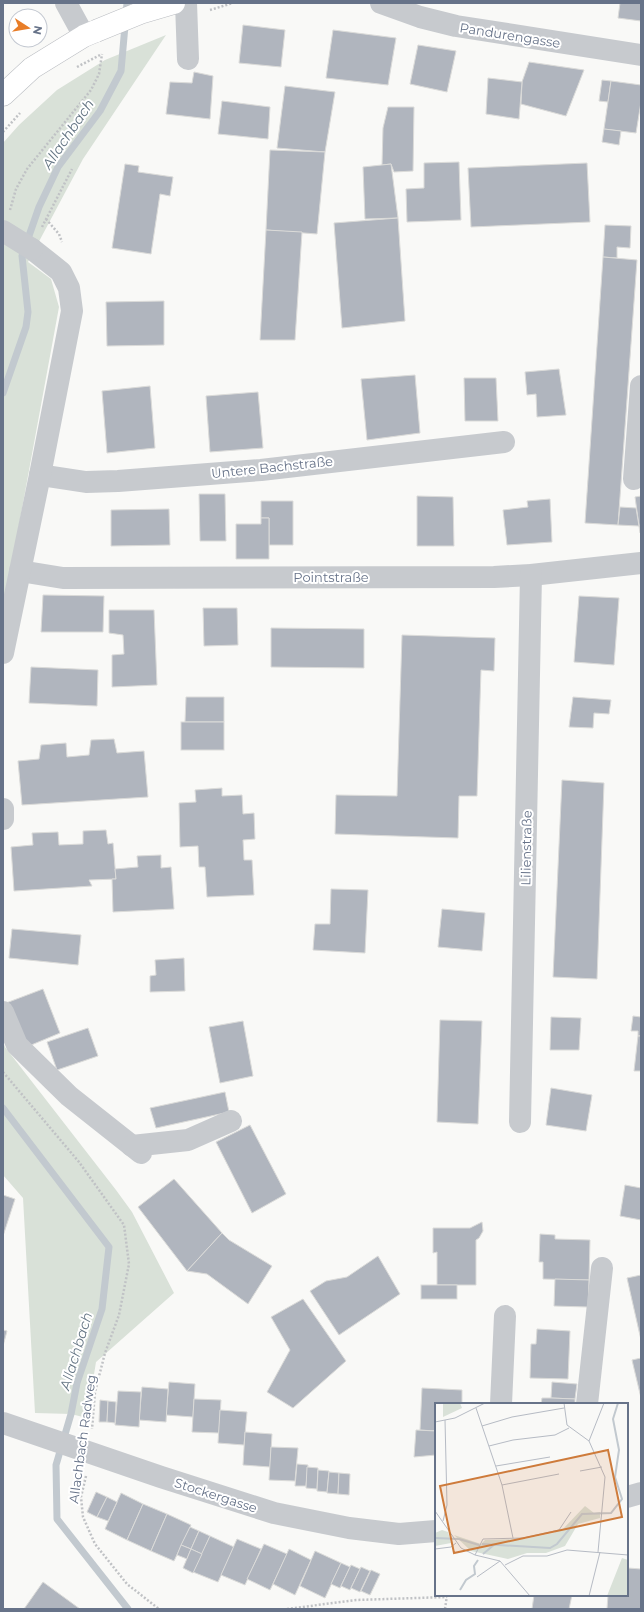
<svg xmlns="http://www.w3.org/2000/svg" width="644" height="1612" viewBox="0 0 644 1612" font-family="Montserrat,sans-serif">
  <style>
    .green { fill: #d9e1d8 }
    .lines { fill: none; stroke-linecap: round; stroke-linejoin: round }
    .stream { stroke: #c2c9cf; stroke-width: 7 }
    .building { fill: #b0b5be; stroke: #dbdbd9 }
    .major-casing { stroke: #babdc2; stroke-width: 23 }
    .path { stroke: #c0c2c5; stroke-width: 2.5; stroke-dasharray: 2 2; stroke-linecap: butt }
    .minor { stroke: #c7cace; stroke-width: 22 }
    .major { stroke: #fff; stroke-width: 22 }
    .major-bridge-casing { stroke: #babdc2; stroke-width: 23; stroke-linecap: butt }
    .path-bridge { stroke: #c0c2c5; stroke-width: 2.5; stroke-dasharray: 2 2; stroke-linecap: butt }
    .minor-bridge { stroke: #c7cace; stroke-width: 22 }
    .major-bridge { stroke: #fff; stroke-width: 22 }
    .labels { text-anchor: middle; stroke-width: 4; stroke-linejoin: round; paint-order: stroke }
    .street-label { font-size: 13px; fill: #677389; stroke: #fff }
    .water-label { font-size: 14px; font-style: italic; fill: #637483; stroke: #fff }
    .inset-river { fill: none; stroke: #c2c9cf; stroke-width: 2 }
    .inset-road { fill: none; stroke: #b6bbc4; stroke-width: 1 }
    .view { fill: #ce7b3b; fill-opacity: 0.15; stroke: #ce7b3b; stroke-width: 2 }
    .inset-edge { fill: none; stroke: #677389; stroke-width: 2 }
  </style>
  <rect width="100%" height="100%" fill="#f9f9f7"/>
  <g class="green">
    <polygon points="166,35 83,159 28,262 51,279 59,307 3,612 3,143 19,125 57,90 105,60"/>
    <polygon points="3,1042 5,1047 116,1190 132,1212 174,1293 96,1362 87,1418 71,1414 35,1413 23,1198 3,1175"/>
  </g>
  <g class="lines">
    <g class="stream">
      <polyline points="3,393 26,327 28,312 22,256 39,207 58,167 100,111 121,71 127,3"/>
      <polyline points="3,1108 109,1247 102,1309 77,1383 71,1414 56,1465 57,1519 128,1609"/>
    </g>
  </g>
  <g class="building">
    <polygon points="620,3 641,3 641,21 618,18"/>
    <polygon points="243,25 285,30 281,67 239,63"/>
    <polygon points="333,30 396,38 388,85 326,78"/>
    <polygon points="418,45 456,51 447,92 410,84"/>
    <polygon points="529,62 584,70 566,116 521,104 522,82"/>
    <polygon points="194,72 213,76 210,119 166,114 170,82 192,83"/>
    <polygon points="488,78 522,82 519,119 486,114"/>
    <polygon points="602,80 611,81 608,102 599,101"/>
    <polygon points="611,81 641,85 641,102 636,133 604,129"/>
    <polygon points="285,86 335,92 325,152 277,148"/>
    <polygon points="222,101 270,107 268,139 218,134"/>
    <polygon points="388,107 414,107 413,171 394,172 391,164 382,165 383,128"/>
    <polygon points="604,129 621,131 619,145 602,142"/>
    <polygon points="270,150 325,152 317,234 266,230"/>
    <polygon points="459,162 461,220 407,222 406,189 424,188 424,163"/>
    <polygon points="587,163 590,222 471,227 468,168"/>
    <polygon points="125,164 139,166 138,172 173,177 170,196 160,194 151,254 112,248"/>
    <polygon points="391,164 398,218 365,219 363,167"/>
    <polygon points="398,218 405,321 342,328 334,223"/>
    <polygon points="605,225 631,226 630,248 617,247 617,258 603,257"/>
    <polygon points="266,230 302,232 295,340 260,340"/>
    <polygon points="603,257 637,260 618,525 585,523"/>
    <polygon points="164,301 164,345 107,346 106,302"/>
    <polygon points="559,369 566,415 537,417 536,394 527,395 525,372"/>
    <polygon points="415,375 420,433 367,440 361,379"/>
    <polygon points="464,378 496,378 498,421 465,421"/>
    <polygon points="150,386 155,448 107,453 102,391"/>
    <polygon points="258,392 263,448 210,452 206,396"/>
    <polygon points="199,494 225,494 226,541 200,541"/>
    <polygon points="417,496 453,497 454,546 417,546"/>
    <polygon points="641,496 641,533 640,533 635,497"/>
    <polygon points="550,499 552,542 507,545 503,510 528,507 527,501"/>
    <polygon points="261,501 293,501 293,545 269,545 269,518 261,518"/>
    <polygon points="620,507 636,508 639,526 618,525"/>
    <polygon points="169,509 170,545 111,546 111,510"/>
    <polygon points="261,518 269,518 269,559 236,559 236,524 261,524"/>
    <polygon points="43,595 104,596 103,632 41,632"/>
    <polygon points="579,596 619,598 614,665 574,662"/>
    <polygon points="203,608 237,608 238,645 204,646"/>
    <polygon points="109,610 154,610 157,685 112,687 112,655 124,654 123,635 109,633"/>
    <polygon points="271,628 364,629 364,668 271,667"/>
    <polygon points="402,635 495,638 494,671 481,670 477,796 459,796 458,838 335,834 336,795 397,796"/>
    <polygon points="31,667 98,670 97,706 29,703"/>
    <polygon points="186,697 224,697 224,722 185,722"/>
    <polygon points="573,697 611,700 609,714 594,713 593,728 569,727"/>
    <rect x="181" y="722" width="43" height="28"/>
    <polygon points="114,739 117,753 144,751 148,797 22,805 18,761 39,759 41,745 66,743 67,757 89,755 91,740"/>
    <polygon points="562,780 604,783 597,979 553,977"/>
    <polygon points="222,788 222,796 242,795 243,814 254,813 255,839 243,840 244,860 252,860 254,895 207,897 205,867 199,867 198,846 180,847 179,803 196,802 195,790"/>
    <polygon points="106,830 108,844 113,843 116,879 89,880 92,886 14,891 11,847 33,845 32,833 58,832 59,845 83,844 83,831"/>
    <polygon points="161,855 161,868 171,867 174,909 113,912 112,879 116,879 115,869 138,867 137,856"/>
    <polygon points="331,889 368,890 365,953 313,950 315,924 330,924"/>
    <polygon points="442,909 485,913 482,951 438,947"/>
    <polygon points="12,929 81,935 78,965 9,958"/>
    <polygon points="184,958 185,991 150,992 150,976 156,975 155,960"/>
    <polygon points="43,989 60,1033 24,1048 6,1003"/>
    <polygon points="633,1016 641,1017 641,1036 638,1036 638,1031 631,1031"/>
    <polygon points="551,1017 581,1018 579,1050 550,1050"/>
    <polygon points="440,1020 482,1021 478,1124 437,1122"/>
    <polygon points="243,1021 253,1076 220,1083 209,1027"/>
    <polygon points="88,1028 98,1056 57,1070 47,1042"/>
    <polygon points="638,1036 641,1036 641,1071 634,1071"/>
    <polygon points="551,1088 592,1095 586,1131 546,1125"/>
    <polygon points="225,1092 229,1112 156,1128 150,1108"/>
    <polygon points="250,1125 286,1194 252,1213 216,1142"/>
    <polygon points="174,1179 222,1233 187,1271 138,1207"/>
    <polygon points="625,1185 641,1188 641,1220 620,1216"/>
    <polygon points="3,1195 15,1199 3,1236"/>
    <polygon points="482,1222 483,1231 479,1238 476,1240 476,1285 437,1285 437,1252 433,1253 433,1228 470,1228"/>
    <polygon points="222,1233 229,1240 272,1266 248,1304 207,1274 187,1271"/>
    <polygon points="540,1234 555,1235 555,1239 590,1240 589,1280 543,1279 543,1262 539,1262"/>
    <polygon points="378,1256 400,1294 339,1335 310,1291 326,1281 347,1277"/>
    <polygon points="641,1275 641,1340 627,1278"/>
    <polygon points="555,1279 589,1280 588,1307 554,1306"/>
    <rect x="421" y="1285" width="36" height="14"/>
    <polygon points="303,1299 346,1361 293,1408 267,1392 290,1350 271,1317"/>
    <polygon points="537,1329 570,1331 568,1379 530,1378 531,1344 536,1344"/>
    <polygon points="3,1330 7,1331 3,1346"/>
    <polygon points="641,1358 641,1398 632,1360"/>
    <polygon points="169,1382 195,1384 193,1417 166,1415"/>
    <polygon points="552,1382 577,1384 575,1399 551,1398"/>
    <polygon points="142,1387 168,1389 166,1422 139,1420"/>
    <polygon points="422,1388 462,1390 462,1404 436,1404 436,1431 420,1430"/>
    <polygon points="118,1391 141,1392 139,1427 115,1425"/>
    <polygon points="542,1398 551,1398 575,1399 575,1404 541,1404"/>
    <polygon points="194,1399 221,1400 219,1433 192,1432"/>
    <polygon points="100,1400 108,1401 107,1422 99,1422"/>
    <polygon points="108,1401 116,1402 115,1423 107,1422"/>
    <polygon points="220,1410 247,1412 244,1445 218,1443"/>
    <polygon points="416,1430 436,1431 436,1455 414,1457"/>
    <polygon points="245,1432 272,1434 270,1467 243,1465"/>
    <polygon points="271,1447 298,1448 295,1481 269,1480"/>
    <polygon points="297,1464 308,1465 306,1486 295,1486"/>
    <polygon points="307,1467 318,1468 317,1489 306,1488"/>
    <polygon points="318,1470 329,1471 327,1492 317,1491"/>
    <polygon points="329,1472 339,1473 338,1494 327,1493"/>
    <polygon points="339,1473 350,1474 349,1495 338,1494"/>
    <polygon points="96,1492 107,1497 97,1517 87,1512"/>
    <polygon points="121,1493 143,1504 127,1540 105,1529"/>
    <polygon points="107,1497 117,1502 108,1521 97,1517"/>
    <polygon points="143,1504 167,1514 151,1551 127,1540"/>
    <polygon points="167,1514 191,1525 174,1561 151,1551"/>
    <polygon points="190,1527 199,1531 191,1549 181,1545"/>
    <polygon points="199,1531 210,1536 202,1554 191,1549"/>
    <polygon points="210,1536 234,1547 218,1582 193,1572"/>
    <polygon points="237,1539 261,1549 245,1585 221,1575"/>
    <polygon points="264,1544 287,1554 270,1590 247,1579"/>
    <polygon points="181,1545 191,1549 187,1559 177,1555"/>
    <polygon points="191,1549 202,1554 193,1573 183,1568"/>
    <polygon points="289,1549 311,1560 295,1595 273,1584"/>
    <polygon points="315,1551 341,1563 325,1598 300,1586"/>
    <polygon points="341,1563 350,1567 340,1588 331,1584"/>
    <polygon points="351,1565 360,1569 350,1590 341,1586"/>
    <polygon points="361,1567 370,1571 360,1592 351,1588"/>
    <polygon points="628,1568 641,1569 641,1609 607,1609 608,1595 627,1595"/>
    <polygon points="371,1570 380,1574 370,1595 361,1591"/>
    <polygon points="43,1582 80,1609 24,1609"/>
    <polygon points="534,1595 572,1595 569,1609 532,1609"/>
  </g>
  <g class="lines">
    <defs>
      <polyline id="major" points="3,95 32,68 84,36 96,31"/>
    </defs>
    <use href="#major" class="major-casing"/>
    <g class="path">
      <polyline points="210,10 233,3"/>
      <polyline points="3,132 20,113"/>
      <polyline points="10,210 16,189 27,169 91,90 99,74 102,54"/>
      <polyline points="46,219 59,234 62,242"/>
      <polyline points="42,227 72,169"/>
      <polyline points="3,1072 79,1162 124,1225 129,1264 119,1315 105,1353 95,1392 92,1429"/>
      <polyline points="86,1476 81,1497 83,1517 95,1544 127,1584 159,1609"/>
      <polyline points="287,1609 356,1600 447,1597"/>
      <polyline points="445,1609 447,1595"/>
    </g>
    <g class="minor">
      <polyline points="66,3 84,36"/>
      <polyline points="186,3 188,59"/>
      <polyline points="381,3 420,17 456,26 641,55"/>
      <polyline points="40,475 86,482 118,481 261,470 504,442"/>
      <polyline points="634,479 641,386"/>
      <polyline points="20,571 63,578 494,577 531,575 641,563"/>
      <polyline points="3,653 40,475 72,311 69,288 61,272 32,249"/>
      <polyline points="3,809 3,819"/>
      <polyline points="3,1012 17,1045 69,1096 141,1153"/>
      <polyline points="520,1122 531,575"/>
      <polyline points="132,1146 188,1140 231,1121"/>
      <polyline points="501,1404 505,1316"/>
      <polyline points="587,1404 602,1268"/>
      <polyline points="3,1423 161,1477 274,1513 349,1528 399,1534 436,1531"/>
      <polyline points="627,1497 641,1493"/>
    </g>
    <use href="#major" class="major"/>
    <defs>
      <polyline id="major-bridge" points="96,31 140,13 174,3"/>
    </defs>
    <use href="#major-bridge" class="major-bridge-casing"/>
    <polyline class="path-bridge" points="77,67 100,55"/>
    <polyline class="minor-bridge" points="3,231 32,249"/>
    <use href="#major-bridge" class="major-bridge"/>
  </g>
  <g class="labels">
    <g class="street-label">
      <text transform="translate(510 35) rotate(9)" y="5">Pandurengasse</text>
      <text transform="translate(272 467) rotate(-6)" y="5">Untere Bachstraße</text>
      <text x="331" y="582">Pointstraße</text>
      <text transform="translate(526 848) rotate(-89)" y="5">Lilienstraße</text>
      <text transform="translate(82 1439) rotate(-82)" y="5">Allachbach Radweg</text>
      <text transform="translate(216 1495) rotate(18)" y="5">Stockergasse</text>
    </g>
    <g class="water-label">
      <text transform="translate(68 134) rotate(-56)" y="5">Allachbach</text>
      <text transform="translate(76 1351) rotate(-73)" y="5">Allachbach</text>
    </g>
  </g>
  <g transform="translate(435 1403)">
    <rect width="193" height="193" fill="#f9f9f7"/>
    <path d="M 8,0 L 25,0 L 27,5 L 8,14 ZM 150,103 L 159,110 L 165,109 L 165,115 L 143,121 L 130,143 L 111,150 L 92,150 L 73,156 L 36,148 L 19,132 L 46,141 L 50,137 L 89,136 L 118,130 L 128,126 ZM 7,127 L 13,129 L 16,140 L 0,143 L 0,130 ZM 187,155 L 193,157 L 193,193 L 172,193 Z" fill="#d9e1d8"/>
    <path class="inset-river" d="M 0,135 L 24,136 L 44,142M 47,141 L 115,145 L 122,141 L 147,111 L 176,110 L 187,96 L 180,74 L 184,47 L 178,16 L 183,0M 48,151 L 60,141M 25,187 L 31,177 L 40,171 L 39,163 L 43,157"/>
    <path class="inset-road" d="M 129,0 L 132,22 L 154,38 L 170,74 L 163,149M 41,5 L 67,82 L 78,135M 0,19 L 20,15 L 50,0M 47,23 L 77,14 L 129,5M 154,38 L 169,0M 54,43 L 78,37 L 120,32 L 134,25M 61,63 L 115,54M 145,68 L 167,64M 67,82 L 124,71M 0,108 L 26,145 L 40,152 L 65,158 L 95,193M 8,118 L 12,102 L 10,17M 0,146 L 16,144 L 21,140M 40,152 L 48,136 L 88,135 L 124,127 L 136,109M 70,162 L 88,153 L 112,153 L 132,147 L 193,152M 42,174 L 65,158M 154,193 L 165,149"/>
    <path class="view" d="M 173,47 L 187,114 L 19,150 L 5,83 Z"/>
    <rect width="193" height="193" class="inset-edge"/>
  </g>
  <rect width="644" height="1612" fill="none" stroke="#677389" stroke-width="8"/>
  <g transform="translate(28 28) rotate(102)"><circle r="19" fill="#ffffff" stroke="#c2c7d0"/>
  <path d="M0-3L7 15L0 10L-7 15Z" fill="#e87d28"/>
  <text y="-6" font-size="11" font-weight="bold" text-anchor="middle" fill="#677389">N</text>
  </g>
</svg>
